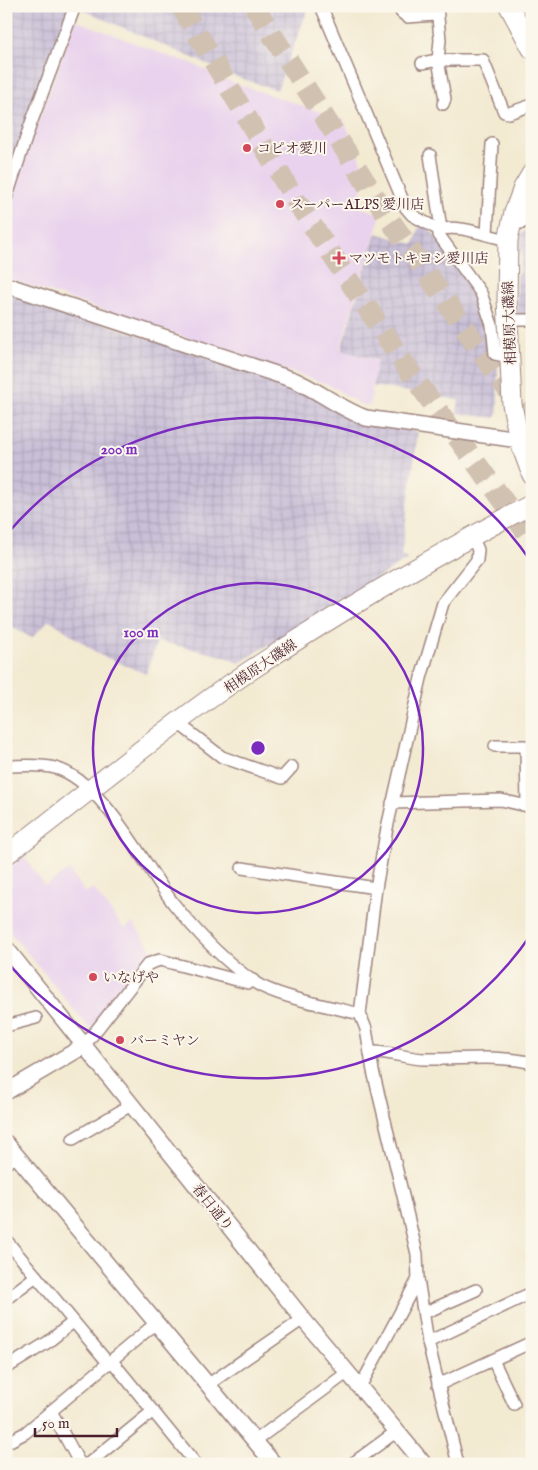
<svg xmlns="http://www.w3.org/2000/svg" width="538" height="1470" viewBox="0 0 538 1470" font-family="'IM FELL English','Noto Serif JP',serif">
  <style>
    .built { fill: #e9d2ed }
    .industrial { fill: url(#industrial-grid) }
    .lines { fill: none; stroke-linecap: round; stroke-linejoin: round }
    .motorway-tunnel { stroke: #d1c1b1; stroke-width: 21; stroke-dasharray: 21 11; stroke-linecap: butt }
    .minor-casing { stroke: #9e847e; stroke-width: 14 }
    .tertiary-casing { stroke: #9e847e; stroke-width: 18 }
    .primary-casing { stroke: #9e847e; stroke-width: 21 }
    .minor { stroke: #fff; stroke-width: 11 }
    .tertiary { stroke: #fff; stroke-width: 15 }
    .primary { stroke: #fff; stroke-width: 19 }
    .ring { fill: none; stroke: #7b2cbf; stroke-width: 2.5 }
    .poi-dot { fill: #d1495b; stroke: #fbf7ec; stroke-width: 2 }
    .labels { text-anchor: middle; stroke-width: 4; stroke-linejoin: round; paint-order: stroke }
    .poi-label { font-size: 14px; fill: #4a1f2b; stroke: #fbf7ec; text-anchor: start }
    .street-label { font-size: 14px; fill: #4a1f2b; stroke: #fbf7ec }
    .centre { fill: #7b2cbf; stroke: #fbf7ec; stroke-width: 2.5 }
    .ring-label { font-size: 15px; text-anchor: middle; font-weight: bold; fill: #7b2cbf; stroke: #fbf7ec; stroke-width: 4; stroke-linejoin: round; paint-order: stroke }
  </style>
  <defs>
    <pattern id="industrial-grid" width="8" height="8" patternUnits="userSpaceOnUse" patternTransform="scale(1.25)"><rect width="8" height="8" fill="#c9bfd7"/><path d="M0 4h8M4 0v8" fill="none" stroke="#aea4b9"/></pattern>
  </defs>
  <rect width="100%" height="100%" fill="#fbf7ec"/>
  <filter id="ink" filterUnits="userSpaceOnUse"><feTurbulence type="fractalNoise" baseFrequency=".02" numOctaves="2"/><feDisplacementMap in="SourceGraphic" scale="10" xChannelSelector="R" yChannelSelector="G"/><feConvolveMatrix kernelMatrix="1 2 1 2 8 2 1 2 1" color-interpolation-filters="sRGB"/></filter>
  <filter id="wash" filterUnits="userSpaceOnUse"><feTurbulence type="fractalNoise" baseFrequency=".0096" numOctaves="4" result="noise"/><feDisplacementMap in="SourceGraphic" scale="20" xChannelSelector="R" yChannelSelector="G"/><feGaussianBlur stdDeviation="1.12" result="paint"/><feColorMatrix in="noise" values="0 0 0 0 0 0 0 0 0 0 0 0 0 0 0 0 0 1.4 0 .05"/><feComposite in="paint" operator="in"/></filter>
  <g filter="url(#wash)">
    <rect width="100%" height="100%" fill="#f3ead2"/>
    <g class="built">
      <polygon points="75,20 173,58 189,62 226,80 344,120 366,175 356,206 381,214 340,349 377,361 369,406 358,403 330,385 6,278 6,213"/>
      <polygon points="24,857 45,886 69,870 85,893 93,888 124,929 133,923 156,956 90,1029 6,927 6,870"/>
    </g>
    <g class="industrial">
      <polygon points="6,6 69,6 6,183"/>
      <polygon points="80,6 309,6 277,90 234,76 83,10"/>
      <polygon points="420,225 429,228 469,280 485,310 486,325 489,333 489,359 492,365 498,367 498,414 495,418 457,413 459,400 373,386 377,360 341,350 376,233 414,244"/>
      <polygon points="532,226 532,317 517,314 517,277 522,255 519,250 521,234"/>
      <polygon points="6,291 283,383 418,432 401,556 408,559 239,663 223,656 157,641 146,674 100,655 53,622 48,621 32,638 6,624"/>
    </g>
  </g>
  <g filter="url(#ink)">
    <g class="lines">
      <g class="motorway-tunnel">
        <polyline points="181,6 296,201 414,378 532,540"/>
        <polyline points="254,6 387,216 532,425"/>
      </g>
      <defs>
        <g id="minor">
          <polyline points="321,6 406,208 412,215 439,230 439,235 481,293 492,325 495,354 510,357"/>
          <polyline points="401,6 401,12 407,17 436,15"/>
          <polyline points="437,6 440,40 438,60 483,60 504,112 509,113 532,105"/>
          <polyline points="422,63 438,60 445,99 443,104"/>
          <polyline points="430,155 441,229"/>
          <polyline points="6,199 30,126 75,6"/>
          <polyline points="511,223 522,223 532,208"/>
          <path d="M 439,230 C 461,224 485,236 508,240"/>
          <polyline points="487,234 492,144"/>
          <polyline points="508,320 532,320"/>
          <polyline points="178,723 222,757 282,778 292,767"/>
          <polyline points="495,746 526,746 527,806"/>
          <path d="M 6,766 C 22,766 40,764 55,768 C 102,780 145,866 173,903 C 197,933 223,960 254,982 C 276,997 333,1007 360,1014"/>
          <polyline points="392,803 501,800 532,807"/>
          <polyline points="242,868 376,888"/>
          <polyline points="6,1026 36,1018"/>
          <polyline points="84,1046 148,964 160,960 248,983 253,980"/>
          <path d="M 370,1052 C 388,1051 405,1058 423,1059 C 460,1060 496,1054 532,1063"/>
          <polyline points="73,1139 131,1105"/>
          <polyline points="6,1163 17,1157"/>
          <polyline points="6,1240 109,1364"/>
          <polyline points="6,1299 36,1276"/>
          <polyline points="424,1313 476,1290"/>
          <polyline points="428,1342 527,1295 532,1295"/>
          <polyline points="493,1360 514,1404"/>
          <polyline points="112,1361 196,1464"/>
          <polyline points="6,1368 48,1342 73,1322"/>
          <polyline points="209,1384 303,1319"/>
          <polyline points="438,1385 532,1342"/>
          <polyline points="360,1387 418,1279"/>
          <polyline points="51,1411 80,1464"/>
          <polyline points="255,1441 348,1372"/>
          <polyline points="6,1443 25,1433 156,1323"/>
          <polyline points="88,1464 153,1411"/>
          <polyline points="352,1464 397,1431"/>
          <polyline points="458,1464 428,1342 418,1279 417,1254 373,1071 366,1029 360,1014 376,888 387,828 421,678 443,603 477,560 478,550 472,536"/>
        </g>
        <g id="tertiary">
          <path d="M 6,285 L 294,380 C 319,391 341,409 366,418 L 519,440"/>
          <polyline points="6,948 303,1319 424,1464"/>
          <polyline points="6,1092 84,1046"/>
          <polyline points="6,1143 274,1464"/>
        </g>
        <g id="primary">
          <polyline points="509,6 532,49"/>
          <polyline points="532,173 523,188 514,212 508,240 507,299 512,404 519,440 532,475"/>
          <path d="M 6,855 C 88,793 166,727 251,670 C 342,610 436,555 532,504"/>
        </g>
      </defs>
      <use href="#minor" class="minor-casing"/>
      <use href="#tertiary" class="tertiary-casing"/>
      <use href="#primary" class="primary-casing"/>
      <use href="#minor" class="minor"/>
      <use href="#tertiary" class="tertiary"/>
      <use href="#primary" class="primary"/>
    </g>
  </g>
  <g class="ring">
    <circle cx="258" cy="748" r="165"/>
    <path d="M532 933A330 330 0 0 1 7 962M7 534A330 330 0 0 1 532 563"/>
  </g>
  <g class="poi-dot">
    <circle cx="247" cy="148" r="5"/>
    <circle cx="280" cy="204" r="5"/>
    <path d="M336.5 250.5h5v5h5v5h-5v5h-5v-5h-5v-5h5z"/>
    <circle cx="93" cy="977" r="5"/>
    <circle cx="120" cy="1040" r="5"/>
  </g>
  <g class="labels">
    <g class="poi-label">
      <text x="257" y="153">コピオ愛川</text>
      <text x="290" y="209">スーパーALPS 愛川店</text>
      <text x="349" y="263">マツモトキヨシ愛川店</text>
      <text x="103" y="982">いなげや</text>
      <text x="130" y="1045">バーミヤン</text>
    </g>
    <g class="street-label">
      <text transform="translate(509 323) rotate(-92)" y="5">相模原大磯線</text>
      <text transform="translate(260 666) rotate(-34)" y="5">相模原大磯線</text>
      <text transform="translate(213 1207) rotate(51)" y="5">春日通り</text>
    </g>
  </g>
  <circle cx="258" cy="748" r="8" class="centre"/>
  <g class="ring-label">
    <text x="119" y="454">200 m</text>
    <text x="141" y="637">100 m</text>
  </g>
  <rect width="538" height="1470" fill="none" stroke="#fbf7ec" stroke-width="25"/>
  <path d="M35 1428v8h82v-8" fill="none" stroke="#4a1f2b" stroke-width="2.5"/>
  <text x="42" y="1428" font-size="15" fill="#4a1f2b" stroke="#fbf7ec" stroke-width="4" paint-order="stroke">50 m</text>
</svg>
